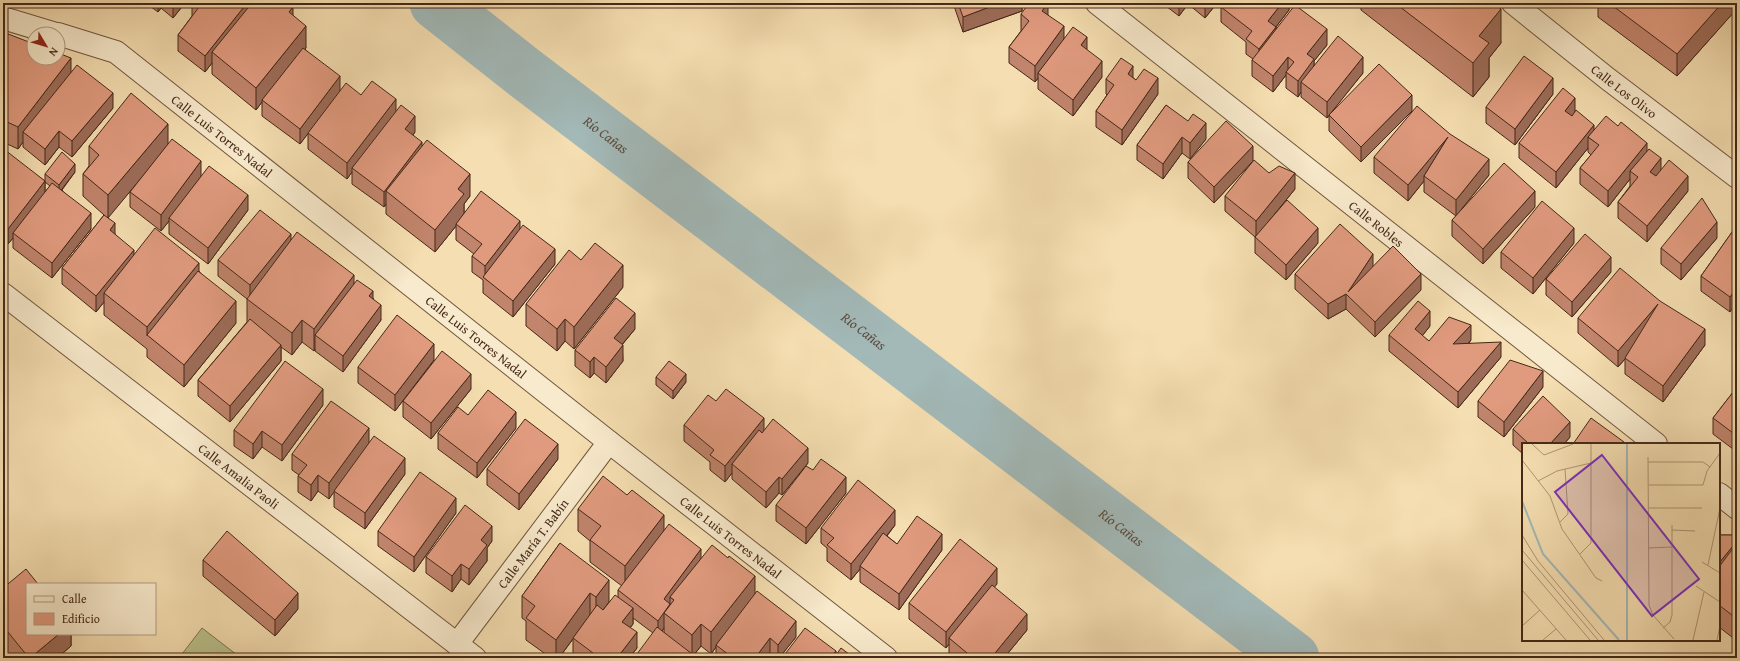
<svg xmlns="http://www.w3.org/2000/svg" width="1740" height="661" viewBox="0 0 1740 661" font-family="'Gentium Book Plus',serif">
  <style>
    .green { fill: #bbc18c; stroke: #807452 }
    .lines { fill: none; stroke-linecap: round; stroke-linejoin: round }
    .river { stroke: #a2b9b8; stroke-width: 53 }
    .street-casing { stroke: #71563e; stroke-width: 24 }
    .street { stroke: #f8eacc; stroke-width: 22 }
    .wall { fill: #c1846c; stroke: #452818; fill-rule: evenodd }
    .shaded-wall { fill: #9d6c58; stroke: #452818 }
    .building { fill: #e09a7e; stroke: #452818 }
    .labels { text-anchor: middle; stroke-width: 3; stroke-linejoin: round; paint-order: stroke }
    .street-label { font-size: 13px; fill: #452818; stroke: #f8eacc }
    .water-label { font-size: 14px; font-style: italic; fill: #5c4c40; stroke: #f8eacc }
    .inset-river { fill: none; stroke: #a2b9b8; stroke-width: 2 }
    .inset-road { fill: none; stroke: #af9574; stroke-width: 1 }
    .view { fill: #7b2cbf; fill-opacity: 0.15; stroke: #7b2cbf; stroke-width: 2 }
    .inset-edge { fill: none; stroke: #452818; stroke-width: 2 }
  </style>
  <rect width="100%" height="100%" fill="#f5deb1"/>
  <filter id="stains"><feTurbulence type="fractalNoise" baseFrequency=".005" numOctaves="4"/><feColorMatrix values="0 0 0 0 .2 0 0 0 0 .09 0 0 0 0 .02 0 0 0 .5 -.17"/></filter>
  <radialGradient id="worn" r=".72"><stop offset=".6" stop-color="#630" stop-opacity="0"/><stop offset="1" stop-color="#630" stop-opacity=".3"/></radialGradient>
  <polygon class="green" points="202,628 241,658 179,658"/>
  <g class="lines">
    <path class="river" id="s1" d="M 436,3 L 521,70 L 1293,658"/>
    <defs>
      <g id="street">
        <path id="s2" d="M 1097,3 L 1656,444"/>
        <path id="s3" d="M 1513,3 L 1608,79 L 1737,177"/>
        <polyline points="3,18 56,34"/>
        <path id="s4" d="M 58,34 L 116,52 L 609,442 L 886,658"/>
        <path id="s5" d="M 3,294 L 475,658"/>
        <polyline points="1719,494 1737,508"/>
        <path id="s6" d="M 457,644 L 609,442"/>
      </g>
    </defs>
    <use href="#street" class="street-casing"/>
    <use href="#street" class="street"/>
  </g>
  <g class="wall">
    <polygon points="146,3 185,3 173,18 161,8 158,12"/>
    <polygon points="192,3 288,3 306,48 305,49 340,91 361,95 396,112 415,132 413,135 422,147 470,196 464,204 464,214 520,230 555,264 513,317 483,293 483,280 472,272 472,256 474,254 456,240 456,226 435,252 386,214 386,204 384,207 352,184 352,172 347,179 308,149 308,133 324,112 300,144 262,116 262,102 256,110 212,74 212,63 205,72 178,51 178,35 192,16"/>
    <polygon points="953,3 1022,3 1022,11 963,32"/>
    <polygon points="1162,3 1217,3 1205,18 1188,4 1179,16"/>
    <polygon points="1289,3 1289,10 1276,27 1276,30 1327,45 1314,61 1314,66 1363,73 1332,111 1412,111 1361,162 1329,131 1329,116 1327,118 1301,97 1301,92 1298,97 1286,88 1286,75 1273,92 1252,76 1252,60 1253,59 1246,54 1246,42 1221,22 1221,7"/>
    <polygon points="1361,3 1493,3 1501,43 1489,58 1489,77 1473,97 1361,10"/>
    <polygon points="1598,3 1734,3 1734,12 1677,76 1598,17"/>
    <polygon points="1021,14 1048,15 1064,39 1087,50 1102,77 1073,116 1038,89 1038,78 1035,82 1009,63 1009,47 1021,31"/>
    <polygon points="3,32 71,72 113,108 72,157 59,147 45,165 23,147 23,142 18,149 3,142"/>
    <polygon points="1133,78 1158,94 1122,145 1096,127 1096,111 1107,95 1106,94 1106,79"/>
    <polygon points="1553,94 1515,145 1486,123 1486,107"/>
    <polygon points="1166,105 1206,139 1190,159 1182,153 1163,179 1137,160 1137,145"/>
    <polygon points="1575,111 1594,130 1647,151 1661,170 1688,191 1647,242 1618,218 1618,202 1630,186 1630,179 1608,207 1580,184 1580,168 1591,155 1588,152 1588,148 1556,188 1519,158 1519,143"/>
    <polygon points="168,144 201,177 192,188 248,210 208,264 169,234 169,221 161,231 130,207 130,192 137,183 108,217 115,234 134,255 199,271 236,323 184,387 147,357 147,349 104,315 104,302 96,312 62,284 62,268 104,215 83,196 83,174 89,166 89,146"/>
    <path d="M 3,153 L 45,181 L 45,174 L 75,172 L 62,190 L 91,229 L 52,278 L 13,248 L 13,238 L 8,244 L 3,240 ZM 45,182 L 50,186 L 45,192 Z"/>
    <polygon points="1374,157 1489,175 1456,216 1535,207 1483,264 1452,236 1452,220 1456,216 1424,192 1424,181 1408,201 1374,173"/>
    <polygon points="1253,161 1214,203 1188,178 1188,162"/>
    <polygon points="1269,173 1295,189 1263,228 1318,243 1286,280 1255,253 1255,237 1225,211 1225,196"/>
    <polygon points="1737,225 1730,312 1701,291 1701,276"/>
    <polygon points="1717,238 1681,280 1661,264 1661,248"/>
    <polygon points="291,241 354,284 373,298 381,320 343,372 315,351 315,349 314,351 302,342 292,355 281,347 281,361 230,422 198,396 198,380 247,322 247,299 218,276 218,260"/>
    <polygon points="1574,243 1533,294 1501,268 1501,252"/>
    <polygon points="581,260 623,287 574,349 565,341 557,351 526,326 526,304"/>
    <polygon points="1373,267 1421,290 1375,337 1346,309 1328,319 1295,289 1295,274"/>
    <polygon points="1611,272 1572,317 1546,295 1546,279"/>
    <polygon points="1578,318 1705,345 1663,402 1625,374 1625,359 1618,367 1578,333"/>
    <polygon points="1430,326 1422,336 1429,341 1471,340 1469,343 1501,357 1458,408 1389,351 1389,335"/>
    <polygon points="635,329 622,345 623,361 606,383 594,373 590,378 575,366 575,350"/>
    <polygon points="434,360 395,411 358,383 358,367"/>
    <polygon points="656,377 686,382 673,399 656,385"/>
    <polygon points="1543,387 1504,437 1478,417 1478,401"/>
    <polygon points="1737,387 1737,452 1713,434 1713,418"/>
    <polygon points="471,389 431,439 403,417 403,401"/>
    <polygon points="716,401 764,431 808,463 782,495 779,493 766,508 732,479 732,473 725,482 710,470 710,462 684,441 684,425"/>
    <polygon points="323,405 282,461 262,447 253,459 234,446 234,430"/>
    <polygon points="468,415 516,428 477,478 438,449 438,433"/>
    <polygon points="1513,429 1570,437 1564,444 1523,444 1523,454 1513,445"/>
    <polygon points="369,443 405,474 365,529 334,507 334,491 329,499 318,491 311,501 298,492 298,476 299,475 292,470 292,454"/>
    <polygon points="558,459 519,510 487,485 487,469"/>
    <polygon points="846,493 806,544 776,521 776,505"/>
    <path d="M 578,509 L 664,530 L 701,558 L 755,593 L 796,637 L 779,658 L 775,658 L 770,654 L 767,658 L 716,658 L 716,647 L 711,654 L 701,646 L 694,655 L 696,658 L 653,633 L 633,618 L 633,624 L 630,628 L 637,648 L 629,658 L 578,658 L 573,654 L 573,639 L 559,658 L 551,658 L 526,640 L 526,621 L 522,618 L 522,596 L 560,543 L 609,602 L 618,597 L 618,590 L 622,586 L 590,562 L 590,541 L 578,531 ZM 664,628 L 664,633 L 662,631 Z"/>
    <polygon points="456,513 414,572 378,546 378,531"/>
    <polygon points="895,525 887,536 897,544 942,550 899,610 860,582 860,569 851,580 827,561 827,548 821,543 821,528"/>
    <polygon points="1719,535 1737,535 1737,641 1719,627"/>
    <polygon points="492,541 487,548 487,561 469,585 461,579 452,592 426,573 426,557"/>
    <polygon points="203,560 298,609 275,636 203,576"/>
    <polygon points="997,584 994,587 1027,630 1004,658 954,658 949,654 949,644 946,648 909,619 909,603"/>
    <polygon points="3,588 71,634 71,646 57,658 11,658 3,649"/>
  </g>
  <g class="shaded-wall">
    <polygon points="158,3 161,3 161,8 158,12"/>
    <polygon points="173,3 185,3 173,18"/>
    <polygon points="247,3 258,3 212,52 212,63 205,72 205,56"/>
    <polygon points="1000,3 1022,3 1022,11 963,32 963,17"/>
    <polygon points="1048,3 1048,19 1042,11"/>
    <polygon points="1179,3 1188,3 1188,4 1179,16"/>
    <polygon points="1205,3 1217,3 1205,18"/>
    <polygon points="1282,3 1289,3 1289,10 1268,37 1268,21"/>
    <polygon points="1722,3 1734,3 1734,12 1677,76 1677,54"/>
    <polygon points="293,7 293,29 289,12"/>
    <polygon points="1501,9 1501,43 1489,58 1489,77 1473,97 1473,63 1479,36"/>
    <polygon points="306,26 306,48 263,101 262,100 262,102 256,110 256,88"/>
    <polygon points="1064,26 1064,42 1038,73 1038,78 1035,82 1035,66"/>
    <polygon points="1276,27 1276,43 1259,64 1259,49"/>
    <polygon points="1327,29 1327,45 1314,61 1314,75 1301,82 1301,92 1298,97 1298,81 1307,54"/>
    <polygon points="1087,37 1087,53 1081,45"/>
    <polygon points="1288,57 1288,73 1286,72 1286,75 1273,92 1273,76"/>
    <polygon points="1363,57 1363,73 1327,118 1327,102"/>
    <polygon points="71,58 71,80 23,132 23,142 18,149 18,127"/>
    <polygon points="1102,61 1102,77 1073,116 1073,100"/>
    <polygon points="1133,66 1133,82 1128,74"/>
    <polygon points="340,76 340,92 300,144 300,129"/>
    <polygon points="1158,78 1158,94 1122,145 1122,130"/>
    <polygon points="1553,78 1553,94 1515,145 1515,129"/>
    <polygon points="113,93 113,108 72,157 72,141"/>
    <polygon points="1412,95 1412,111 1361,162 1361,147"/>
    <polygon points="1575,98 1575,114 1565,126 1565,111"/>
    <polygon points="396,99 396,115 352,168 352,172 347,179 347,163"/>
    <polygon points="415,116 415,132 405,145 405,129"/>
    <polygon points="1206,123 1206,139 1190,159 1190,143"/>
    <polygon points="168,124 168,146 108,218 108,195"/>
    <polygon points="1594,125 1594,141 1588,137 1588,148 1556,188 1556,172"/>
    <polygon points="59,131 59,147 45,165 45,149"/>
    <polygon points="1182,137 1182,153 1163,179 1163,164"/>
    <polygon points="1448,137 1424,176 1424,181 1408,201 1408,185"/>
    <polygon points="422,142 422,158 386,191 386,204 384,207 384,192"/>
    <polygon points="1647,143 1647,159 1630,171 1630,179 1608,207 1608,191"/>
    <polygon points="1253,146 1253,161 1214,203 1214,187"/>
    <polygon points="1661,158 1661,174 1650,187 1650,172"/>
    <polygon points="1489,159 1489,175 1456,216 1456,200"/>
    <polygon points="201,161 201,177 170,219 169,218 169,221 161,231 161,215"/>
    <polygon points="75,164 75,172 59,193 59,185"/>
    <polygon points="1295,173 1295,189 1256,237 1256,221"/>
    <polygon points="470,174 470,196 464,204 464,216 456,224 456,226 435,252 435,230 458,189"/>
    <polygon points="1688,176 1688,191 1647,242 1647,226"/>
    <polygon points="45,181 45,197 13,233 13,238 8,244 8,229"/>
    <polygon points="1535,191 1535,207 1483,264 1483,249"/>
    <polygon points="248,195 248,210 208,264 208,248"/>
    <polygon points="91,213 91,229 52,278 52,263"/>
    <polygon points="520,221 520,237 485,279 485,266"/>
    <polygon points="1717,222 1717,238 1681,280 1681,264"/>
    <polygon points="115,223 115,239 110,230"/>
    <polygon points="1318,228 1318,243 1286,280 1286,265"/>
    <polygon points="1574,228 1574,243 1533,294 1533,278"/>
    <polygon points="291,234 291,250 250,301 250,285"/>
    <polygon points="555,249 555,264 513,317 513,301"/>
    <polygon points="134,250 134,266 104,293 104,302 96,312 96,296"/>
    <polygon points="1373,254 1373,270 1348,292"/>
    <polygon points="1611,257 1611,272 1572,317 1572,302"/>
    <polygon points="199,263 199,285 147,336 147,327"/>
    <polygon points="623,265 623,287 574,349 574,327"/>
    <polygon points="1421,274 1421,290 1375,337 1375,322"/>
    <polygon points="354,275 354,297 315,335 315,349 314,351 314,329"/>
    <polygon points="1737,287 1737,302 1730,312 1730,297"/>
    <polygon points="373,291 373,307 369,296"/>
    <polygon points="1346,294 1346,309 1328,319 1328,304"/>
    <polygon points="236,301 236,323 184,387 184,365"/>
    <polygon points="1658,304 1658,320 1618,367 1618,351"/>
    <polygon points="381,305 381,320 343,372 343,356"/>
    <polygon points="1430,311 1430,326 1415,345 1415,329"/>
    <polygon points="635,313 635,329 614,354 614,338"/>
    <polygon points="565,319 565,341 557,351 557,329"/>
    <polygon points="302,320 302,342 292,355 292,333"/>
    <polygon points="1471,325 1471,340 1453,360 1453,344"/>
    <polygon points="1705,329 1705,345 1663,402 1663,386"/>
    <polygon points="1501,342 1501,357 1458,408 1458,392"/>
    <polygon points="434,344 434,360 395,411 395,395"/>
    <polygon points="281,345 281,361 230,422 230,406"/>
    <polygon points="623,345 623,361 606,383 606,367"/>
    <polygon points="594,357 594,373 590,378 590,362"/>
    <polygon points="1543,371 1543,387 1504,437 1504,422"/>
    <polygon points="471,374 471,389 431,439 431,423"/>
    <polygon points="686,374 686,382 673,399 673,391"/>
    <polygon points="323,389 323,405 282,461 282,445"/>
    <polygon points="516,412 516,428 477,478 477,463"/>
    <polygon points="764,418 764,434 732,464 732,473 725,482 725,466"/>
    <polygon points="1570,422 1570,437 1564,444 1550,444"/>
    <polygon points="369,428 369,444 329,499 329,483"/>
    <polygon points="262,431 262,447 253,459 253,444"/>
    <polygon points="558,444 558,459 519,510 519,494"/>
    <polygon points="808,448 808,463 782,495 782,479"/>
    <polygon points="405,458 405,474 365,529 365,513"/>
    <polygon points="318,475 318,491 311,501 311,485"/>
    <polygon points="779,477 779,493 766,508 766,492"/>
    <polygon points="846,477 846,493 806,544 806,528"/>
    <polygon points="456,498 456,513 414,572 414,557"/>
    <polygon points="895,510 895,525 862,567 860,566 860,569 851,580 851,564"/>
    <polygon points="664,515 664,537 625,588 625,566"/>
    <polygon points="492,526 492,541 487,548 487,561 469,585 469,569 481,540"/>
    <polygon points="942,534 942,550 899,610 899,594"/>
    <polygon points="1737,541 1737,557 1719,578 1719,563"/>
    <polygon points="701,549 701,565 674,600 670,597 670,617 664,613 664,628 658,636 658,621 664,599"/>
    <polygon points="461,564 461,579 452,592 452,576"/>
    <polygon points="997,568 997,584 952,640 949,638 949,644 946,648 946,632"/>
    <polygon points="755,576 755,598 716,645 716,647 711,654 711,632"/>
    <polygon points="609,580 609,602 596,620 596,597"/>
    <polygon points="298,593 298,609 275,636 275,620"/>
    <polygon points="590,593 590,615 559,658 556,658 556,640"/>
    <polygon points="633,608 633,624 622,637 622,622"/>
    <polygon points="1027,614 1027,630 1004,658 991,658"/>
    <polygon points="796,621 796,637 779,658 778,658 778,645"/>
    <polygon points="701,624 701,646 692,657 692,635"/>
    <polygon points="637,632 637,648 629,658 617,658"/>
    <polygon points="59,634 71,634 71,646 57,658 30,658"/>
    <polygon points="770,638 770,654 767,658 755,658"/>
    <polygon points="836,651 836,658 830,658"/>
  </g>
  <g class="building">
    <polygon points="193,3 247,3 205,56 178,35 199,7"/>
    <polygon points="252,3 288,3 293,7 289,12 306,26 256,88 212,52"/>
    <polygon points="958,3 1000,3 963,17"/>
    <polygon points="1029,3 1048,3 1042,11 1064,26 1035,66 1009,47 1029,21 1021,14"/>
    <polygon points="1224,3 1282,3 1268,21 1276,27 1259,49 1246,39 1252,31 1221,7"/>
    <polygon points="1395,3 1493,3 1501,9 1479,36 1489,43 1473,63"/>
    <polygon points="1609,3 1722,3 1677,54"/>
    <polygon points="1295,5 1327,29 1307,54 1314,59 1298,81 1286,72 1294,62 1288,57 1273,76 1252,60"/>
    <polygon points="1073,27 1087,37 1081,45 1102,61 1073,100 1038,73"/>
    <polygon points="3,32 34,44 34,58 58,58 58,53 71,58 18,127 3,120"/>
    <polygon points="1338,36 1363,57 1327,102 1301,82"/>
    <polygon points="303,48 340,76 300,129 262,100"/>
    <polygon points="1524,56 1553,78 1515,129 1486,107"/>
    <polygon points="1121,58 1133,66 1128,74 1136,80 1144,69 1158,78 1122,130 1096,111 1114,85 1106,79"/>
    <polygon points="1379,64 1412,95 1361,147 1329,115"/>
    <polygon points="77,65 113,93 72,141 59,131 45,149 23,132"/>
    <polygon points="372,81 396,99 347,163 308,133 346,83 361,95"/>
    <polygon points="1563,88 1575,98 1565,111 1572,116 1576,110 1594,125 1556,172 1519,143"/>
    <polygon points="131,93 168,124 108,195 83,174 99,155 89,146"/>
    <polygon points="401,105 415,116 405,129 422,142 384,192 352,168"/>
    <polygon points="1166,105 1188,121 1193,114 1206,123 1190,143 1182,137 1163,164 1137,145"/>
    <polygon points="1417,106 1450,134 1489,159 1456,200 1424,176 1448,137 1408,185 1374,157"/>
    <polygon points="1606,116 1618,126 1621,122 1647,143 1608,191 1580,168 1599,145 1588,137"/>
    <polygon points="1226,121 1253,146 1214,187 1188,162"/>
    <polygon points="172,139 201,161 161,215 130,192"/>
    <polygon points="427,140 470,174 458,189 464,194 435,230 386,191"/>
    <polygon points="1649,149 1661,158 1650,172 1656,176 1669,160 1688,176 1647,226 1618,202 1638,177 1630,171"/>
    <polygon points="5,150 45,181 8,229 3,224 3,153"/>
    <polygon points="62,152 75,164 59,185 45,174"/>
    <polygon points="1254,160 1269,173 1279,166 1295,173 1256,221 1225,196"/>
    <polygon points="1504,163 1535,191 1483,249 1452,220"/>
    <polygon points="209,166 248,195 208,248 169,218"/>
    <polygon points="52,183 91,213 52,263 13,233"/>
    <polygon points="481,191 520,221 485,266 472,256 482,244 456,224"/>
    <polygon points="1702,198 1717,222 1681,264 1661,248"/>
    <polygon points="1287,200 1318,228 1286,265 1255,237"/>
    <polygon points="1542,201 1574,228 1533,278 1501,252"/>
    <polygon points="260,210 291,234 250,285 218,260"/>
    <polygon points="104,215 115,223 110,230 134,250 96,296 62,268"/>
    <polygon points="1340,224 1373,254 1348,292 1393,246 1421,274 1375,322 1346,294 1328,304 1295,274"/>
    <polygon points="523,225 555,249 513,301 483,277"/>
    <polygon points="1737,225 1737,287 1730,297 1701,276"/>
    <polygon points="155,228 199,263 147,327 104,293"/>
    <polygon points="297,232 354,275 314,329 302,320 292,333 247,299"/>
    <polygon points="1585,234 1611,257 1572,302 1546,279"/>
    <polygon points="595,243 623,265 574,327 565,319 557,329 526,304 569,250 581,260"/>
    <polygon points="1620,268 1660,301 1705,329 1663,386 1625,358 1658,304 1618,351 1578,318"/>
    <polygon points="198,271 236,301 184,365 147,335"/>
    <polygon points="357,280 373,291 369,296 381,305 343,356 315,335"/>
    <polygon points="616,298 635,313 614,338 623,345 606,367 594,357 590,362 575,350"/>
    <polygon points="1418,301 1430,311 1415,329 1429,341 1449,317 1471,325 1453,344 1501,342 1458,392 1389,335"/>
    <polygon points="397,315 434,344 395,395 358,367"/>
    <polygon points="250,319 281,345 230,406 198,380"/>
    <polygon points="442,351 471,374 431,423 403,401"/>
    <polygon points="1510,360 1543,371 1504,422 1478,401"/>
    <polygon points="285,361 323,389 282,445 262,431 253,444 234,430"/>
    <polygon points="669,361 686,374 673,391 656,377"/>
    <polygon points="1737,387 1737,436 1713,418"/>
    <polygon points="726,389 764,418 725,466 710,455 714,450 684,425 708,395 716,401"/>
    <polygon points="488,390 516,412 477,463 438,433 458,407 468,415"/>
    <polygon points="1543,396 1570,422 1550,444 1529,444 1513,429"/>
    <polygon points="331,401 369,428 329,483 318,475 311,485 298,476 307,465 292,454"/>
    <polygon points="1591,418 1624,442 1622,444 1573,444"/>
    <polygon points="525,419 558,444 519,494 487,469"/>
    <polygon points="773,419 808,448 782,479 779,477 766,492 732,464 759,430 762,433"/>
    <polygon points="374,436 405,458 365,513 334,491"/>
    <polygon points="821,459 846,477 806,528 776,505 806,466 813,470"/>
    <polygon points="420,472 456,498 414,557 378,531"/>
    <polygon points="603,476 627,495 632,490 664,515 625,566 590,540 601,526 578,509"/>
    <polygon points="858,480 895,510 851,564 827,545 834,538 821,528"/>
    <polygon points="465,505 492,526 481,540 487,545 469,569 461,564 452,576 426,557"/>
    <polygon points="917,516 942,534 899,594 860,566 883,533 897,544"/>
    <polygon points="669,524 701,549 664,599 670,604 658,621 618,590"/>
    <polygon points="227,531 298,593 275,620 203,560"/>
    <polygon points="1719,535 1737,535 1737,541 1719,563"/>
    <polygon points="960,539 997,568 946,632 909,603"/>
    <polygon points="560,543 609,580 596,597 590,593 556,640 526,618 535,606 522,596"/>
    <polygon points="1737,543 1737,619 1719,605 1719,567"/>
    <polygon points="712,545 728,558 729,556 755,576 711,632 701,624 692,635 664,613 674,600 670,597"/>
    <polygon points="26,569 38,584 27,584 27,634 59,634 30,658 29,658 3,626 3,588"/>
    <polygon points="992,585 1027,614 991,658 973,658 949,638"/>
    <polygon points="757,591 796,621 778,645 770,638 755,658 733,658 716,645"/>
    <polygon points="615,595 633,608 622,622 637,632 617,658 589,658 593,653 573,638 597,605 603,610"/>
    <polygon points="657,627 696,657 695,658 634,658"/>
    <polygon points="805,628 836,651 830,658 782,658"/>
    <polygon points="841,648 854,658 834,658"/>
  </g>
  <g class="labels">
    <g class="street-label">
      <text dy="5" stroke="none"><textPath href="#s3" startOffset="142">Calle Los Olivo</textPath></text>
      <text dy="5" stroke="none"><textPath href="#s4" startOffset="196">Calle Luis Torres Nadal</textPath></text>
      <text dy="5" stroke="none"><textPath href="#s2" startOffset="356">Calle Robles</textPath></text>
      <text dy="5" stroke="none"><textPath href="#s4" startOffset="520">Calle Luis Torres Nadal</textPath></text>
      <text dy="5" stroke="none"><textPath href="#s5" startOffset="298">Calle Amalia Paoli</textPath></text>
      <text dy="5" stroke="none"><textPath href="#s4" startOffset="844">Calle Luis Torres Nadal</textPath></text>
      <text dy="5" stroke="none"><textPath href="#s6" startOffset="126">Calle María T. Babín</textPath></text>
    </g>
    <g class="water-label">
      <text dy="5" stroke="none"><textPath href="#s1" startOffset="215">Río Cañas</textPath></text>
      <text dy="5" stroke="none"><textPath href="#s1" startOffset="539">Río Cañas</textPath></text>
      <text dy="5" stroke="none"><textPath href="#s1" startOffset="863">Río Cañas</textPath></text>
    </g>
  </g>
  <g transform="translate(1522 443)">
    <rect width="198" height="198" fill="#f5deb1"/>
    <path class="inset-river" d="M 105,1 L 105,197M 0,58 L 21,111 L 97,197"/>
    <path class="inset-road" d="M 10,1 L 22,12 L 51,1M 126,14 L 127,162 L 131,172 L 152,196M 0,17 L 28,53 L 40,86 L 74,135 L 80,138M 126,19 L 181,19 L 188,24M 16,38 L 35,28 L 69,20M 127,42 L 181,42 L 185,28 L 198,10M 127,65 L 180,65M 38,79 L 46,71 L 43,26M 150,87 L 173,88M 0,92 L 16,118 L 82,197M 127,105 L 150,104M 0,107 L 76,197M 58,111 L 69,100 L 69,1M 0,117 L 68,197M 180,119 L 198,130M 186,122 L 198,65M 174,143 L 198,159M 0,147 L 44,197M 0,183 L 18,167M 141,185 L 148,179 L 150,172 L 150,82M 21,197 L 34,186M 171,197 L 182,149M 195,197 L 198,183"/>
    <path class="view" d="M 80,12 L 177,136 L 130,173 L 33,49 Z"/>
    <rect width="198" height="198" class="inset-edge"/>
  </g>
  <rect width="1740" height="661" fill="none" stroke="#f5deb1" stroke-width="16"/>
  <rect x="4" y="4" width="1732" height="653" fill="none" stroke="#452818" stroke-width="2"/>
  <rect x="8" y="8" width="1724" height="645" fill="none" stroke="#452818"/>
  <rect x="26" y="583" width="130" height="52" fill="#f8eacc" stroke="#b09c84"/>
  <rect x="34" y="596" width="20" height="6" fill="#f8eacc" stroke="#b09c84"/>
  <text x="62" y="603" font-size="12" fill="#452818">Calle</text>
  <rect x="34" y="613" width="20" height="12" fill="#e09a7e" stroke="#b09c84"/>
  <text x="62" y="623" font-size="12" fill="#452818">Edificio</text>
  <g transform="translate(46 46) rotate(128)"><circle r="19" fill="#f8eacc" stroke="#b09c84"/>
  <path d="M0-3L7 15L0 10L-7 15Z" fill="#8f2418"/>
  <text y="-6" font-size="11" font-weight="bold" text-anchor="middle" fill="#452818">N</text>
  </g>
  <rect width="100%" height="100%" filter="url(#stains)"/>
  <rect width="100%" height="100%" fill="url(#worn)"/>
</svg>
